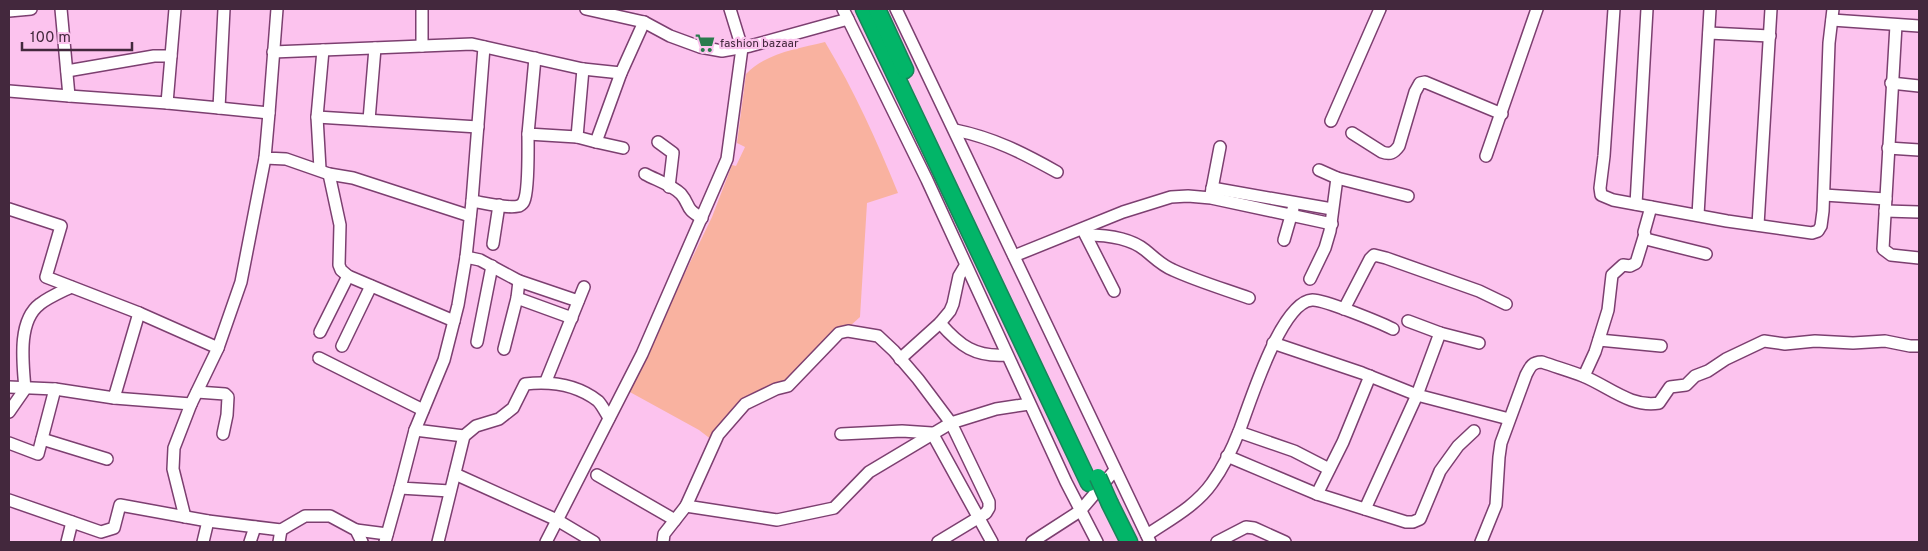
<svg xmlns="http://www.w3.org/2000/svg" width="1928" height="551" viewBox="0 0 1928 551" font-family="Overpass,sans-serif">
  <style>
    .green { fill: #f9b2a0 }
    .lines { fill: none; stroke-linecap: round; stroke-linejoin: round }
    .minor-casing { stroke: #7c3f70; stroke-width: 14 }
    .highway-casing { stroke: #198459; stroke-width: 19 }
    .minor { stroke: #fff; stroke-width: 11 }
    .highway { stroke: #02b568; stroke-width: 16 }
    .highway-bridge-casing { stroke: #198459; stroke-width: 19; stroke-linecap: butt }
    .highway-bridge { stroke: #02b568; stroke-width: 16 }
    .labels { text-anchor: middle; stroke-width: 4.5; stroke-linejoin: round; paint-order: stroke }
    .poi-label { font-size: 12px; fill: #43283d; stroke: #fcc3ee; text-anchor: start }
  </style>
  <rect width="100%" height="100%" fill="#fcc3ee"/>
  <path class="green" d="M 825,42 C 854,90 877,141 898,193 L 867,203 L 860,317 L 785,385 L 743,404 L 712,440 L 699,430 L 628,391 L 712,217 L 732,165 L 736,166 L 745,147 L 737,143 L 746,74 C 766,53 797,49 825,42 Z"/>
  <g class="lines">
    <defs>
      <g id="minor">
        <polyline points="422,9 422,46"/>
        <polyline points="586,9 644,22 670,36 700,47 722,51 750,46 848,19"/>
        <polyline points="843,9 927,180 1066,482 1097,542"/>
        <polyline points="896,9 1150,542"/>
        <polyline points="1614,9 1604,156 1600,188 1601,195 1613,200 1727,221 1812,233 1818,231 1821,226 1823,211 1829,43 1833,9"/>
        <polyline points="9,11 31,9"/>
        <polyline points="1832,20 1919,26"/>
        <polyline points="1896,25 1883,249 1891,255 1919,258"/>
        <polyline points="1709,33 1770,36"/>
        <polyline points="273,52 472,44 583,69 621,73"/>
        <polyline points="535,58 528,134 577,137"/>
        <polyline points="583,69 577,137 596,142 621,73 644,22"/>
        <polyline points="67,71 154,56 171,56"/>
        <polyline points="1891,83 1919,86"/>
        <polyline points="9,91 69,96 61,9"/>
        <polyline points="69,96 167,103 175,9"/>
        <polyline points="167,103 219,108 224,9"/>
        <polyline points="219,108 269,113 277,9"/>
        <polyline points="269,113 265,158 286,159 329,174 353,178 470,216"/>
        <polyline points="317,117 478,127"/>
        <polyline points="369,120 375,48"/>
        <polyline points="1331,121 1380,9"/>
        <path d="M 955,130 C 994,138 1023,153 1057,172"/>
        <path d="M 1352,133 L 1382,152 C 1390,155 1394,153 1399,146 L 1415,92 L 1420,83 L 1425,82 L 1502,114"/>
        <polyline points="596,142 623,148"/>
        <polyline points="658,142 673,153 669,187"/>
        <polyline points="1888,148 1919,150"/>
        <polyline points="1486,156 1537,9"/>
        <polyline points="320,169 317,117 323,50"/>
        <polyline points="1319,170 1337,178 1408,196"/>
        <polyline points="329,174 340,225 339,265 341,270 348,276 454,321"/>
        <path d="M 645,174 C 656,180 672,185 681,194 C 691,206 684,208 702,218"/>
        <polyline points="1212,188 1332,209"/>
        <polyline points="1211,194 1220,147"/>
        <polyline points="1824,195 1886,199"/>
        <path d="M 472,201 C 484,203 507,209 519,206 C 521,205 523,204 524,201 C 529,190 528,148 528,134"/>
        <polyline points="1636,204 1647,9"/>
        <polyline points="1651,207 1644,232 1646,239 1706,254"/>
        <polyline points="9,209 61,226 46,277 139,313 218,348"/>
        <polyline points="1885,211 1919,212"/>
        <polyline points="1698,215 1710,9"/>
        <polyline points="1758,225 1771,9"/>
        <polyline points="1083,230 1114,291"/>
        <path d="M 1086,235 C 1106,235 1129,237 1145,250 C 1155,258 1161,265 1173,270 C 1197,281 1224,289 1249,298"/>
        <polyline points="1284,240 1293,209"/>
        <polyline points="493,244 499,205"/>
        <polyline points="1014,256 1123,212 1171,197 1188,196 1211,198 1332,224"/>
        <polyline points="466,257 480,260 519,281 578,301"/>
        <polyline points="1310,279 1325,248 1330,231 1337,178"/>
        <polyline points="517,298 572,318"/>
        <polyline points="1344,309 1370,259 1374,255 1386,258 1479,291 1506,304"/>
        <polyline points="1408,321 1440,333 1479,343"/>
        <path d="M 940,323 C 960,346 975,357 1006,355"/>
        <polyline points="320,332 348,276"/>
        <polyline points="1599,340 1661,346"/>
        <polyline points="477,342 492,266"/>
        <polyline points="1273,343 1362,373 1417,395 1509,419"/>
        <polyline points="342,346 371,286"/>
        <polyline points="504,349 517,298 519,281"/>
        <polyline points="319,358 423,410"/>
        <polyline points="900,359 940,323 950,311 953,304 959,276 965,266"/>
        <polyline points="1584,376 1595,352 1608,310 1612,275 1623,265 1630,266 1636,263 1644,237"/>
        <polyline points="546,381 584,287"/>
        <polyline points="9,387 55,389 114,398 139,313"/>
        <polyline points="197,392 225,394 228,397 227,415 223,434"/>
        <polyline points="114,398 191,404 174,448 173,469 185,517"/>
        <polyline points="191,404 218,348 241,282 265,158"/>
        <path d="M 9,412 L 25,389 C 23,364 17,321 40,304 C 49,297 61,292 71,287"/>
        <polyline points="415,430 400,488 450,491"/>
        <polyline points="1239,432 1294,451 1329,469"/>
        <polyline points="841,434 902,431 932,433 992,542"/>
        <polyline points="464,436 415,430 444,360 458,305 466,257 472,201 484,47"/>
        <polyline points="42,439 107,459"/>
        <polyline points="9,443 38,454 55,389"/>
        <polyline points="1227,456 1317,494 1406,522 1413,522 1420,519 1440,471 1458,446 1474,431"/>
        <polyline points="455,474 557,520 594,542"/>
        <polyline points="597,475 675,520"/>
        <polyline points="1317,494 1343,442 1370,376"/>
        <polyline points="9,500 101,532 114,528 120,505 208,521 281,530 305,516 330,516 356,530 362,542"/>
        <polyline points="686,506 718,435 745,404 776,389 788,386 839,333 848,331 878,336 894,351 918,379 951,423 989,502 989,508 986,513 938,542"/>
        <polyline points="1365,509 1417,395 1440,333"/>
        <polyline points="356,530 387,534"/>
        <path d="M 1147,535 C 1169,520 1196,506 1212,483 C 1223,468 1233,447 1240,429 C 1250,403 1281,302 1312,300 C 1323,299 1381,323 1393,329"/>
        <polyline points="67,542 72,522"/>
        <polyline points="203,542 208,521"/>
        <polyline points="250,542 255,527"/>
        <polyline points="279,542 281,530"/>
        <polyline points="385,542 400,488"/>
        <path d="M 438,542 L 464,436 L 476,426 L 499,419 L 513,408 L 525,384 C 551,381 576,384 598,401 C 602,405 606,413 609,418"/>
        <polyline points="546,542 642,354 727,159 742,48 730,9"/>
        <polyline points="663,542 664,534 686,506 777,520 834,508 869,472 951,423 996,409 1029,404"/>
        <polyline points="1032,542 1080,511 1115,470"/>
        <polyline points="1217,542 1246,527 1254,528 1285,542"/>
        <path d="M 1481,542 L 1496,505 L 1499,457 L 1501,443 L 1526,375 C 1530,367 1532,362 1542,362 C 1556,367 1570,371 1583,376 C 1608,386 1631,408 1659,403 L 1670,387 L 1686,385 L 1695,376 L 1708,371 L 1726,359 L 1764,341 L 1785,344 L 1815,341 L 1853,343 L 1885,341 L 1910,346 L 1919,346"/>
      </g>
      <g id="highway">
        <polyline points="864,9 1089,483"/>
        <polyline points="877,9 905,70"/>
        <polyline points="1110,504 1129,542"/>
      </g>
    </defs>
    <use href="#minor" class="minor-casing"/>
    <use href="#highway" class="highway-casing"/>
    <use href="#minor" class="minor"/>
    <use href="#highway" class="highway"/>
    <defs>
      <polyline id="highway-bridge" points="1098,477 1110,504"/>
    </defs>
    <use href="#highway-bridge" class="highway-bridge-casing"/>
    <use href="#highway-bridge" class="highway-bridge"/>
  </g>
  <defs>
    <symbol id="supermarket-bare" viewBox="-9 -9 18 18"><path d="M-6-5.5h2.5l.6 2H6L4.5 2H-2.5L-4.4-4H-6ZM-1.5 3.2a1.3 1.3 0 1 0 .1 0ZM3 3.2a1.3 1.3 0 1 0 .1 0Z" fill="#297b4d" stroke="#fcc3ee" stroke-width="2.5" paint-order="stroke"/></symbol>
  </defs>
  <g fill-rule="evenodd">
    <use href="#supermarket-bare" x="691" y="29" width="28" height="28"/>
  </g>
  <g class="labels">
    <g class="poi-label">
      <text x="720" y="47">fashion bazaar</text>
    </g>
  </g>
  <rect width="1928" height="551" fill="none" stroke="#43283d" stroke-width="20"/>
  <path d="M22 42v8h110v-8" fill="none" stroke="#43283d" stroke-width="2.5"/>
  <text x="30" y="42" font-size="15" fill="#43283d" stroke="#fcc3ee" stroke-width="4" paint-order="stroke">100 m</text>
</svg>
